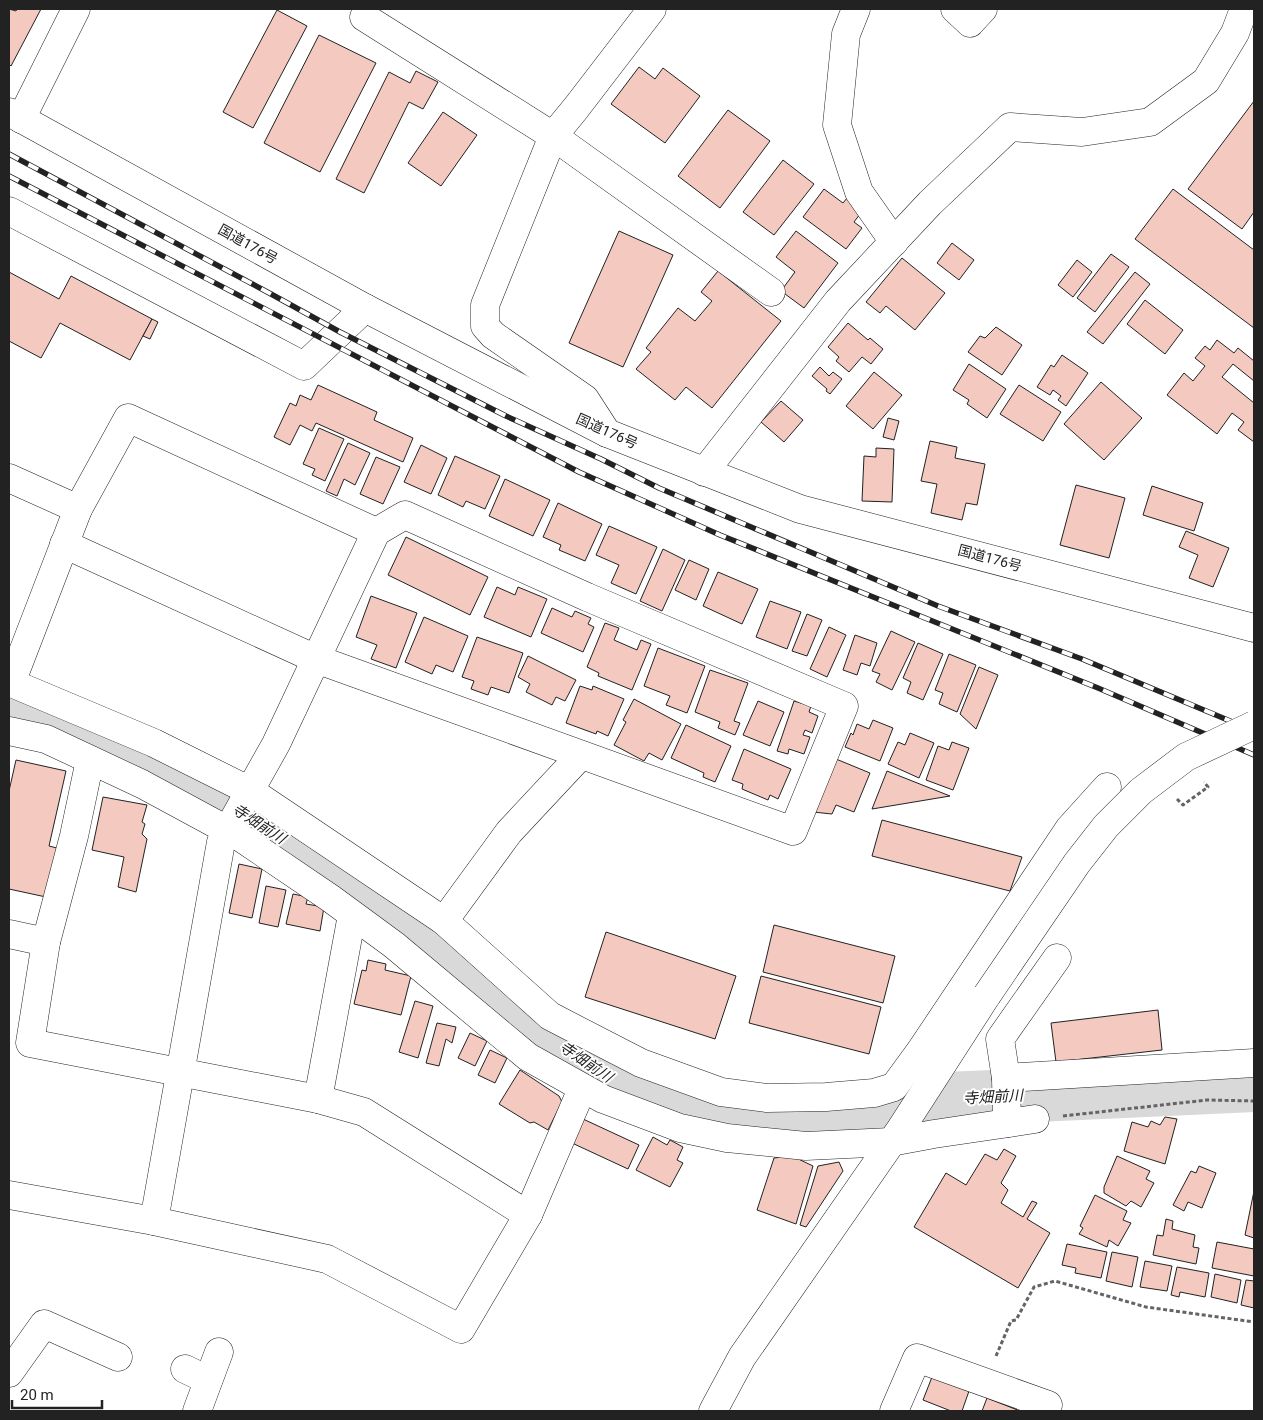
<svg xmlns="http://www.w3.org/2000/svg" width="1263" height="1420" viewBox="0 0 1263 1420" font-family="Roboto,'Noto Sans JP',sans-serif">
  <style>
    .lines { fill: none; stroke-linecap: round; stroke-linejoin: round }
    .river { stroke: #d9d9d9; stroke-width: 54 }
    .building { fill: #f3c9c0; stroke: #222 }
    .minor-casing { stroke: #222; stroke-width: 29 }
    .tertiary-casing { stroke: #222; stroke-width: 29 }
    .secondary-casing { stroke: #222; stroke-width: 29 }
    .trunk-casing { stroke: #222; stroke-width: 29 }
    .path { stroke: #646464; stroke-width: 3; stroke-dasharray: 4 2.5; stroke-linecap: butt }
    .minor { stroke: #fff; stroke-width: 28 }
    .tertiary { stroke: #fff; stroke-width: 28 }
    .secondary { stroke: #fff; stroke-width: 28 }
    .trunk { stroke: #fff; stroke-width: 28 }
    .rail-casing { stroke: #222; stroke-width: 5.5 }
    .rail { stroke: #fff; stroke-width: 4; stroke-dasharray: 11; stroke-linecap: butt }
    .tertiary-bridge-casing { stroke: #222; stroke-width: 29; stroke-linecap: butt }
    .tertiary-bridge { stroke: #fff; stroke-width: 28 }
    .labels { text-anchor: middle; stroke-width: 4; stroke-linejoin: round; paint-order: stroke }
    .street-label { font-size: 14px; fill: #222; stroke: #fff }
    .water-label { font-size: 15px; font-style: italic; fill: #222; stroke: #fff }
  </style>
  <rect width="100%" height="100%" fill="#fff"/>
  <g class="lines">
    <polyline class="river" points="9,708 40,716 197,787 255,817 283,836 385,915 592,1069 635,1093 705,1113 810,1116 935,1105 947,1099 1254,1085"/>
  </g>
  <g class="building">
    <polygon points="9,9 16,11 17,9 41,9 11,66 9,64"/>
    <polygon points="277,10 307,26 253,128 223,112"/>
    <polygon points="319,35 376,63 320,172 264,143"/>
    <polygon points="639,67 655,79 663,68 700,96 665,143 611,104"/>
    <polygon points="416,71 438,82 423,109 409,102 364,193 336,179 389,72 410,83"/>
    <polygon points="1254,101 1254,212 1242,229 1188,189"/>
    <polygon points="728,110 770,141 720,208 678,176"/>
    <polygon points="443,112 477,135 441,186 408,163"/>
    <polygon points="783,160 814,184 774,235 743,212"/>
    <polygon points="824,189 843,203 847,198 863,210 854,222 862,228 846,249 803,217"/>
    <polygon points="1173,189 1254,250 1254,328 1135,239"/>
    <polygon points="619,231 673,255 623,367 569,343"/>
    <polygon points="796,231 838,263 804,308 781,291 795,272 776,257"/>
    <polygon points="952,243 974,260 959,280 937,263"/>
    <polygon points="1111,254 1129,267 1095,312 1077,298"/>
    <polygon points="902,258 945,293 915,330 886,306 880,313 866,302"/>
    <polygon points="1077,260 1092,272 1073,297 1058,285"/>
    <polygon points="718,271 781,321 712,408 686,387 675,400 636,369 651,352 646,348 678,308 695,321 712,301 701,292"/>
    <polygon points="9,272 59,299 71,276 152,319 130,360 60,323 41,358 9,341"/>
    <polygon points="1135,272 1150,284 1103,344 1087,332"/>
    <polygon points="1145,300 1183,330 1165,354 1127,324"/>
    <polygon points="152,319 158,322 150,339 143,336"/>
    <polygon points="848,323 868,340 870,338 883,349 871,364 862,357 849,372 836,361 839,357 828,347"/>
    <polygon points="996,327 1022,345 1002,375 968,352 980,336 985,338"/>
    <polygon points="1217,340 1234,353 1238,348 1254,361 1254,381 1233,364 1222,377 1254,403 1254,442 1238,430 1244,422 1232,413 1217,434 1167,395 1184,373 1193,381 1205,366 1195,358 1205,346 1210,350"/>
    <polygon points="1062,355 1088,373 1066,406 1058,400 1061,396 1053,390 1050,395 1037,387 1051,365 1054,367"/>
    <polygon points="969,364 1006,389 987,418 967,404 969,400 953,390"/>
    <polygon points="820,367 829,376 833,372 842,379 830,394 826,391 827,389 812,376"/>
    <polygon points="874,372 902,395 873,429 846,406"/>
    <polygon points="1101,382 1142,418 1104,460 1064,424"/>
    <polygon points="318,385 377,412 374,420 413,438 403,462 316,423 312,431 300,425 290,445 274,437 290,403 296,406 300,395 311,400"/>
    <polygon points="1019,385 1061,412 1043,441 1000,414"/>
    <polygon points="781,401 803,420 784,442 761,422"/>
    <polygon points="888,418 899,421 894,440 883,437"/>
    <polygon points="319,428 344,439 325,481 312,475 315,469 303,464"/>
    <polygon points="930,441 957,447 955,458 985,464 977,505 966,503 962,520 931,513 937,484 921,481"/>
    <polygon points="348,443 370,453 355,485 344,479 337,496 326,491"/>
    <polygon points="421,445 447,458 431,494 404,482"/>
    <polygon points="876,448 894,449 892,502 862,501 864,456 876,457"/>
    <polygon points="455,456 500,476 485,509 466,501 463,507 438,495"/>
    <polygon points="376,457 400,467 383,504 360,494"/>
    <polygon points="505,479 550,500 533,536 489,516"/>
    <polygon points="1076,485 1125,498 1109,558 1060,545"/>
    <polygon points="1152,486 1203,503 1194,531 1143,515"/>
    <polygon points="558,503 602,524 585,561 559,550 561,545 543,537"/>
    <polygon points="609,526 657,547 636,594 611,583 619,565 596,555"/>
    <polygon points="1186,531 1229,548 1213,587 1189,578 1198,555 1179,547"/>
    <polygon points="406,537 488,577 470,615 388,575"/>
    <polygon points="663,549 685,560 662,611 640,601"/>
    <polygon points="689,560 709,569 696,600 675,590"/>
    <polygon points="718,572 758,589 742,624 703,606"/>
    <polygon points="497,587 515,595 518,587 547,599 531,637 484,617"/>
    <polygon points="371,596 417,613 396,668 371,659 377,645 356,637"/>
    <polygon points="770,601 801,612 787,649 756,637"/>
    <polygon points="552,608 572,617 575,611 591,618 588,624 594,627 583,652 541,633"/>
    <polygon points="807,614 822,620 807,656 792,651"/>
    <polygon points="424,617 468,636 453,672 436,665 432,674 405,662"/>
    <polygon points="605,623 619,628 614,640 637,650 641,640 651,644 632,690 598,676 599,673 587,667"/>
    <polygon points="829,627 846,635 827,677 810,669"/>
    <polygon points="891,631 915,642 892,690 876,682 880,674 872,671"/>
    <polygon points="855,635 877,643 870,666 861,663 857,675 843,670"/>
    <polygon points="477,637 523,653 509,693 491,687 488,695 471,689 474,681 462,677"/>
    <polygon points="918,643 943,654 923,700 907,693 911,682 903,678"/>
    <polygon points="658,648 705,666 687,713 666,705 670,696 644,686"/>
    <polygon points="949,654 976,665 957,712 939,704 943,693 935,690"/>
    <polygon points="528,656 576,680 565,701 556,697 552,705 526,692 530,684 518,677"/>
    <polygon points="979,667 998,675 976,729 960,714"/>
    <polygon points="710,670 748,683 734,721 740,723 735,735 718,728 720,722 695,712"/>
    <polygon points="580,686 592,690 593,686 624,699 608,736 597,731 596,734 566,723"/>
    <polygon points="634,699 681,724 662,760 649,753 644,761 614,745 626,722 623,720"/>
    <polygon points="758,701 784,712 770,746 743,735"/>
    <polygon points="794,701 811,706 809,712 818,716 812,733 805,730 803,735 810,737 804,754 789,749 788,754 777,751"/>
    <polygon points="873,720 893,728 880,761 845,747 851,733 853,735 857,724 869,729"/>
    <polygon points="686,725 731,746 715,782 703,777 704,773 671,758"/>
    <polygon points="910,733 934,743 919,778 888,764 898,742 905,745"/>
    <polygon points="952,742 969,748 953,790 926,780 938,746 949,750"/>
    <polygon points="744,749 791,769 778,799 770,795 768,800 742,789 743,784 732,780"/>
    <polygon points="836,759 870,773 854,812 836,805 832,814 813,812"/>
    <polygon points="16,760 66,771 49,846 57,848 46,897 9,889 9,791"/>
    <polygon points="887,771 950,796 872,809"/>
    <polygon points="103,797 147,805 142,822 145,824 142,834 147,839 136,892 118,887 124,857 92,850"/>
    <polygon points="882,820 1022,857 1010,891 872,856"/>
    <polygon points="239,864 262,869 252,918 229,913"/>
    <polygon points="266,886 286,890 278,927 259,923"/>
    <polygon points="293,894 308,897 306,904 324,907 320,931 286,924"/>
    <polygon points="774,925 895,956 883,1003 763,972"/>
    <polygon points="606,932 736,976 715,1039 585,997"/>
    <polygon points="368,960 386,964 385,970 411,976 401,1015 354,1004 362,970 366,971"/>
    <polygon points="761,976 881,1007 869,1054 749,1023"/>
    <polygon points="415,1001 433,1006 418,1058 399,1052"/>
    <polygon points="1158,1010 1162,1050 1056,1062 1051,1023"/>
    <polygon points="437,1023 456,1027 452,1043 446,1039 439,1066 426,1063"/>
    <polygon points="470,1033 487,1041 475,1066 458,1058"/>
    <polygon points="490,1050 507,1058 495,1083 478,1075"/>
    <polygon points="520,1070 559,1096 562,1102 548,1130 534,1122 530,1123 499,1104"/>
    <polygon points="1165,1117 1177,1119 1165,1164 1124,1151 1132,1122 1148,1127 1151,1121 1160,1125"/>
    <polygon points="583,1119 639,1145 628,1169 572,1143"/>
    <polygon points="653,1137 667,1145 670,1140 683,1147 677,1160 683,1163 670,1187 636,1170"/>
    <polygon points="1004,1149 1016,1156 1001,1183 1008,1190 1001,1203 1023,1217 1032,1201 1037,1203 1027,1219 1050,1233 1018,1288 914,1227 946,1173 966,1185 985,1154 997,1160"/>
    <polygon points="792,1156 813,1166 796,1224 757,1210 774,1158"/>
    <polygon points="1117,1156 1150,1171 1146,1179 1154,1183 1141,1207 1131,1201 1126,1206 1104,1193 1104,1187"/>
    <polygon points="839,1162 843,1171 806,1227 800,1225 818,1166"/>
    <polygon points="1199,1166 1216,1173 1202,1208 1188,1202 1184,1211 1173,1205 1191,1171 1196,1173"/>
    <polygon points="1254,1191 1254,1238 1245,1235"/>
    <polygon points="1095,1195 1127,1211 1123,1220 1131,1223 1118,1246 1109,1240 1107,1247 1079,1234 1083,1228 1080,1226"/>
    <polygon points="1166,1219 1173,1221 1172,1229 1195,1235 1193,1247 1199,1248 1196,1264 1153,1255 1157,1235 1163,1236"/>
    <polygon points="1217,1242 1254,1249 1254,1276 1212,1268"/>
    <polygon points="1067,1244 1107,1252 1101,1278 1075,1273 1076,1268 1062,1265"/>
    <polygon points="1112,1252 1138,1257 1132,1287 1106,1281"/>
    <polygon points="1145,1261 1172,1266 1167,1291 1140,1287"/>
    <polygon points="1177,1267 1209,1273 1205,1297 1180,1292 1179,1297 1171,1295"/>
    <polygon points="1215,1274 1241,1280 1237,1303 1211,1297"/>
    <polygon points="1246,1280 1254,1281 1254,1308 1241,1305"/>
    <polygon points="932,1377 969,1391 962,1411 951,1411 923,1400"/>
    <polygon points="987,1398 1020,1411 982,1411"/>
  </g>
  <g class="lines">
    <defs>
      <g id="minor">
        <polyline points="856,9 846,34 837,125 859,192 894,242"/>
        <polyline points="955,9 970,23 983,9"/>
        <polyline points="364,17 553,136 771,292"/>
        <polyline points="9,211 304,366 365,308"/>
        <polyline points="607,433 585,399 493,335 485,326 485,305 553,136 576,108 652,9"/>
        <polyline points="704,472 838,301 930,203 1010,127 1082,132 1150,122 1206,81 1235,33 1244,9"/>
        <polyline points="9,478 78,509"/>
        <polyline points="64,544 316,659 793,831 844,706 587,597 405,515 376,532"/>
        <polyline points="9,682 154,743 252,792 444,921 550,1016 641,1063 721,1092 767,1098 826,1097 874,1093 894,1087 921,1050 1069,829 1107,787"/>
        <polyline points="9,731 46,739 142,784 240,837 330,898 394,945 528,1057 603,1099 680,1128 727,1138 806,1146 891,1142 934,1134 1035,1119"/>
        <polyline points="444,921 509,832 581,755"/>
        <polyline points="9,934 46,942 30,1043 318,1099 364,1112 528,1215 461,1329 327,1259 154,1221"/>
        <polyline points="46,942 74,836 90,760"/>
        <polyline points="1006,1078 1254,1063"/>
        <polyline points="318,1099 352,915"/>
        <polyline points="1007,1123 1006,1078 1000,1039 1057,958"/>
        <polyline points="9,1195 154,1221 221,842 276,744 376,532 128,418 78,509 11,683"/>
        <polyline points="528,1215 582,1089"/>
        <polyline points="185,1369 208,1380"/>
        <polyline points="9,1373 44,1324 118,1357"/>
        <polyline points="197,1411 219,1352"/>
        <polyline points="894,1411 917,1358 1048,1405 1046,1411"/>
      </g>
      <polyline id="tertiary" points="713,1411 742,1357 900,1130 987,995"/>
      <polyline id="secondary" points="21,119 76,9"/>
      <polyline id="trunk" points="9,112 365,308 607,433 800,509 1254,628"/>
    </defs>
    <use href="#minor" class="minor-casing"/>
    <use href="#tertiary" class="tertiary-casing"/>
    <use href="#secondary" class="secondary-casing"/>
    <use href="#trunk" class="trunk-casing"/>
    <g class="path">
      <polyline points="1177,799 1183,805 1208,787 1204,782"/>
      <polyline points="1063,1116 1207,1100 1254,1101"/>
      <polyline points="996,1356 1011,1321 1016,1320 1034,1287 1055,1281 1146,1307 1254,1322"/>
    </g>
    <use href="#minor" class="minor"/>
    <use href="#tertiary" class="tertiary"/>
    <use href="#secondary" class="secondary"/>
    <use href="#trunk" class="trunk"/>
    <defs>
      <g id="rail">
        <polyline points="9,154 271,294 340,332 506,416 601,459 659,488 938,606 1082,659 1254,731"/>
        <polyline points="9,176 579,472 720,535 1098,688 1254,755"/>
      </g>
    </defs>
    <use href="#rail" class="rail-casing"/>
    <use href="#rail" class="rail"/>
    <defs>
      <polyline id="tertiary-bridge" points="987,995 1077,863 1106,826 1141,791 1186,757 1254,725"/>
    </defs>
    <use href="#tertiary-bridge" class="tertiary-bridge-casing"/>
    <use href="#tertiary-bridge" class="tertiary-bridge"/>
  </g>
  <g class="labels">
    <g class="street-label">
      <text transform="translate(248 244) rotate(29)" y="5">国道176号</text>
      <text transform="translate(607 431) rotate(24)" y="5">国道176号</text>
      <text transform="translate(990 558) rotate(15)" y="5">国道176号</text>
    </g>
    <g class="water-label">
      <text transform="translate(259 824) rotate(33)" y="5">寺畑前川</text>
      <text transform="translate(586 1062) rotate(34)" y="5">寺畑前川</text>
      <text transform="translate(993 1097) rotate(-3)" y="5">寺畑前川</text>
    </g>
  </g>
  <rect width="1263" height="1420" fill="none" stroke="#222222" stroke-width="20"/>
  <path d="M12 1400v8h90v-8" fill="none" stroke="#222222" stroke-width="2.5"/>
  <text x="20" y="1400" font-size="15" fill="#222222" stroke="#ffffff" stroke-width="4" paint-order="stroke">20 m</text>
</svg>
